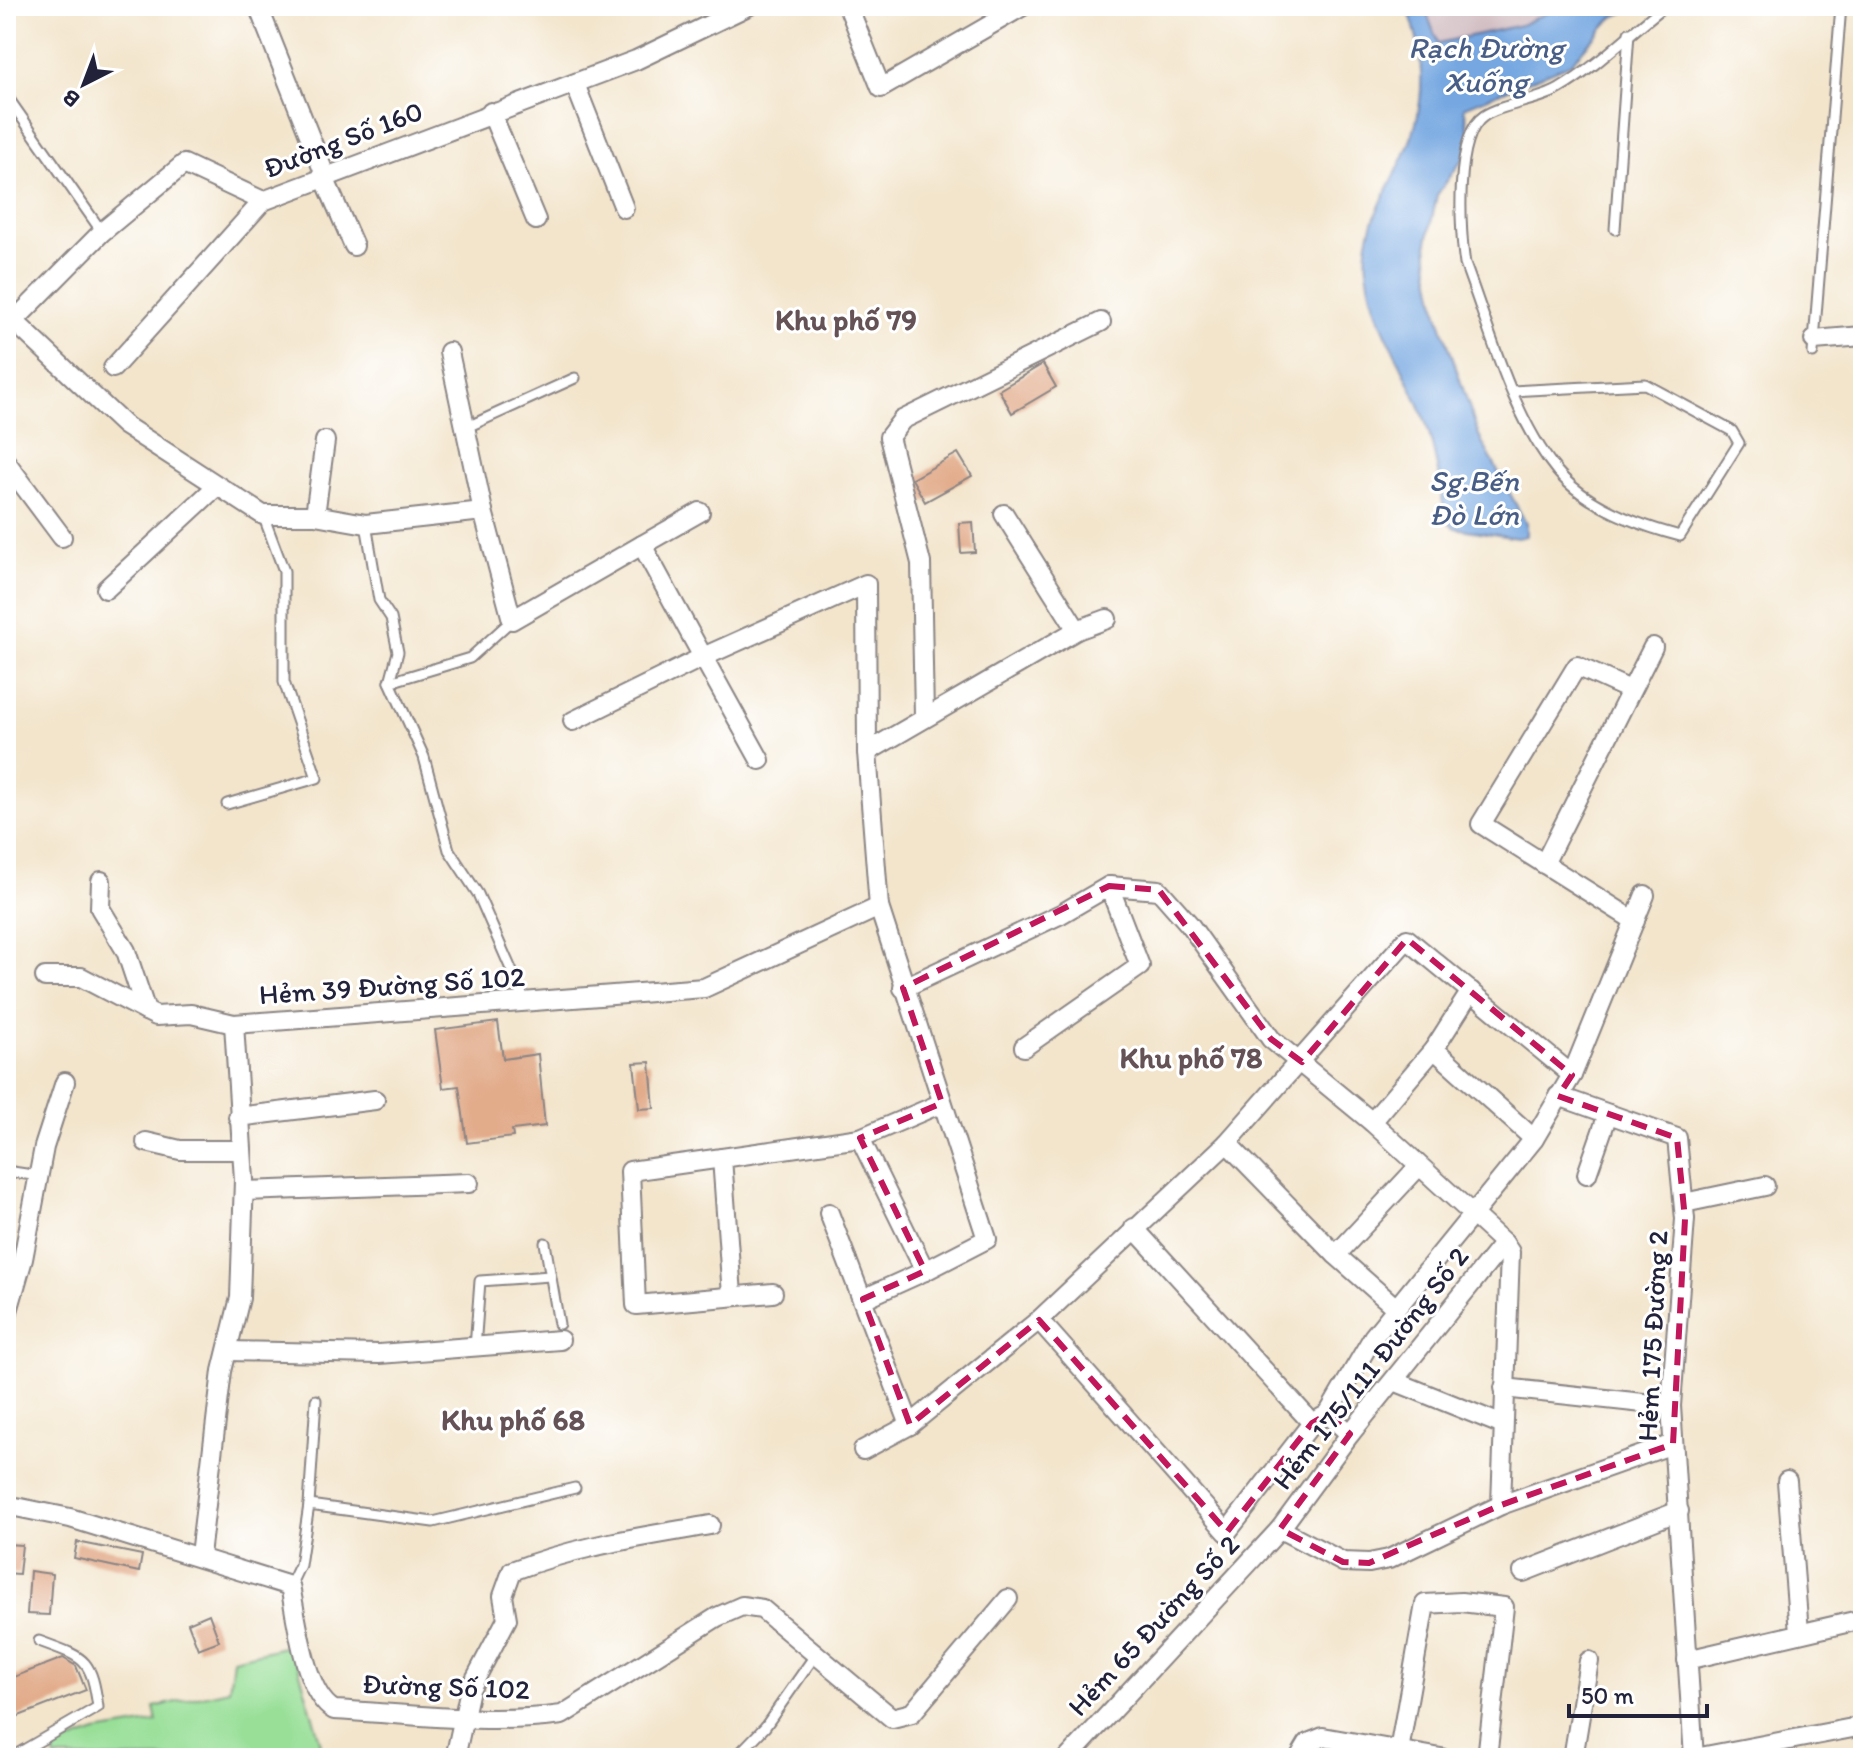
<svg xmlns="http://www.w3.org/2000/svg" width="1869" height="1764" viewBox="0 0 1869 1764" font-family="Itim,sans-serif">
  <style>
    .industrial { fill: #d2bec3 }
    .green { fill: #99df98; stroke: #5e806a; stroke-width: 2 }
    .water { fill: #76a7e1; stroke: #4c648e; stroke-width: 2 }
    .building { fill: #e2ab8a }
    .lines { fill: none; stroke-linecap: round; stroke-linejoin: round }
    .lane-casing { stroke: #8a8484; stroke-width: 13 }
    .street-casing { stroke: #8a8484; stroke-width: 22 }
    .lane { stroke: #fff; stroke-width: 9 }
    .street { stroke: #fff; stroke-width: 18 }
    .marked { fill: none; stroke: #c2185b; stroke-width: 6; stroke-dasharray: 16 10; stroke-linejoin: round }
    .labels { text-anchor: middle; stroke-width: 6; stroke-linejoin: round; paint-order: stroke }
    .street-label { font-size: 28px; fill: #22223b; stroke: #fff }
    .water-label { font-size: 30px; font-style: italic; fill: #485e86; stroke: #fff }
    .neighbourhood-label { font-size: 30px; font-weight: bold; fill: #655257; stroke: #fff }
  </style>
  <rect width="100%" height="100%" fill="#fff"/>
  <filter id="ink" filterUnits="userSpaceOnUse"><feTurbulence type="fractalNoise" baseFrequency=".0125" numOctaves="2"/><feDisplacementMap in="SourceGraphic" scale="16" xChannelSelector="R" yChannelSelector="G"/><feConvolveMatrix kernelMatrix="1 2 1 2 8 2 1 2 1" color-interpolation-filters="sRGB"/></filter>
  <filter id="wash" filterUnits="userSpaceOnUse"><feTurbulence type="fractalNoise" baseFrequency=".006" numOctaves="4" result="noise"/><feDisplacementMap in="SourceGraphic" scale="32" xChannelSelector="R" yChannelSelector="G"/><feGaussianBlur stdDeviation="1.8" result="paint"/><feColorMatrix in="noise" values="0 0 0 0 0 0 0 0 0 0 0 0 0 0 0 0 0 1.4 0 .05"/><feComposite in="paint" operator="in"/></filter>
  <g filter="url(#wash)">
    <rect width="100%" height="100%" fill="#f3e5cc"/>
    <polygon class="industrial" points="1424,6 1561,6 1521,25 1438,43"/>
    <polygon class="green" points="292,1645 321,1744 310,1758 55,1758 53,1748 96,1732 157,1722 154,1707 229,1690 233,1659"/>
    <path class="water" d="M 1407,6 L 1424,6 L 1438,43 L 1521,25 L 1561,6 L 1638,6 L 1613,17 L 1570,64 L 1464,107 L 1470,135 L 1465,156 L 1437,195 L 1427,242 L 1429,270 L 1438,314 L 1479,436 L 1526,523 L 1526,536 L 1517,538 L 1455,528 L 1445,519 C 1441,486 1436,454 1426,423 C 1408,370 1373,325 1367,269 C 1362,223 1391,189 1407,149 C 1427,103 1425,52 1407,6 Z"/>
    <g id="blocks">
      <g class="building">
        <polygon points="1043,364 1056,387 1012,413 999,390"/>
        <polygon points="958,453 972,476 925,502 912,479"/>
        <polygon points="973,522 975,552 961,553 959,523"/>
        <polygon points="498,1022 503,1059 538,1054 545,1126 512,1130 513,1137 467,1143 459,1086 443,1088 435,1030"/>
        <polygon points="650,1062 654,1108 639,1109 634,1063"/>
        <polygon points="77,1542 142,1555 139,1572 74,1558"/>
        <polygon points="6,1544 22,1545 19,1574 6,1573"/>
        <polygon points="30,1571 52,1574 49,1615 27,1614"/>
        <polygon points="209,1614 219,1641 198,1649 188,1623"/>
        <polygon points="63,1658 76,1666 86,1690 6,1721 6,1680"/>
      </g>
    </g>
  </g>
  <g filter="url(#ink)">
    <use href="#blocks" fill-opacity="0" stroke="#8a8484" stroke-width="2"/>
    <g class="lines">
      <defs>
        <g id="lane">
          <polyline points="6,95 102,232"/>
          <polyline points="1615,229 1629,33"/>
          <polyline points="1813,353 1841,6"/>
          <path d="M 1512,391 L 1645,384 L 1732,431 L 1739,443 L 1680,536 C 1638,525 1586,506 1557,471 C 1512,416 1490,330 1465,264 C 1460,232 1454,136 1484,116 C 1504,103 1537,102 1559,89 C 1597,67 1629,33 1665,6"/>
          <polyline points="465,428 575,378"/>
          <polyline points="366,524 379,600 391,618 398,652 390,682 424,757 449,850 478,894 525,1001"/>
          <polyline points="390,682 470,658 512,620"/>
          <polyline points="227,804 317,778 284,682 284,571 263,515"/>
          <polyline points="6,1171 39,1176"/>
          <polyline points="545,1243 559,1324"/>
          <polyline points="475,1348 480,1281 550,1276"/>
          <polyline points="309,1505 316,1400"/>
          <polyline points="290,1586 300,1565 309,1505 433,1522 575,1488"/>
          <path d="M 10,1758 L 98,1707 C 91,1657 85,1658 39,1641"/>
          <polyline points="735,1758 765,1727 816,1654"/>
        </g>
        <g id="street">
          <polyline points="258,6 325,175"/>
          <polyline points="848,6 881,88 1023,6"/>
          <polyline points="575,84 624,208"/>
          <polyline points="491,112 536,220"/>
          <polyline points="323,175 354,246"/>
          <polyline points="14,321 124,425 263,515 315,515 366,524 483,511 512,620 642,545 703,657 866,584 867,752 879,907 987,1239 925,1271"/>
          <polyline points="6,329 102,232 184,164 263,201 636,60 748,6"/>
          <polyline points="1814,340 1863,336"/>
          <polyline points="449,352 483,511"/>
          <polyline points="113,368 263,201"/>
          <polyline points="6,462 62,537"/>
          <polyline points="1004,514 1077,630"/>
          <polyline points="315,515 325,441"/>
          <polyline points="642,545 700,512"/>
          <polyline points="106,589 217,486"/>
          <polyline points="1630,690 1577,666 1481,824 1635,921"/>
          <polyline points="924,716 921,563 889,437 902,420 1101,322"/>
          <polyline points="573,721 703,657 760,760"/>
          <polyline points="867,752 1077,630 1107,619"/>
          <polyline points="1544,864 1653,647"/>
          <polyline points="101,881 100,908 126,951 146,1011 156,1016 191,1014 234,1024"/>
          <polyline points="1109,886 1159,890 1189,924 1271,1039 1372,1122 1504,1243 1510,1252 1501,1505"/>
          <polyline points="45,977 81,977 146,1011"/>
          <polyline points="903,988 1061,914 1109,886 1140,966 1024,1047"/>
          <polyline points="1471,991 1434,1049 1534,1139"/>
          <polyline points="1558,1096 1677,1138 1685,1219 1671,1406 1694,1758"/>
          <polyline points="238,1117 375,1100"/>
          <polyline points="1372,1122 1434,1049"/>
          <polyline points="146,1142 180,1150 241,1150"/>
          <polyline points="1227,1143 1336,1255 1396,1308"/>
          <polyline points="722,1158 630,1171 636,1305 773,1293"/>
          <polyline points="1587,1174 1608,1114"/>
          <polyline points="244,1191 469,1183"/>
          <polyline points="1684,1203 1765,1186"/>
          <polyline points="829,1213 910,1425 1039,1320 1227,1143 1407,939 1572,1075"/>
          <polyline points="1134,1228 1312,1423"/>
          <polyline points="1336,1255 1419,1166"/>
          <polyline points="732,1295 722,1158 860,1138"/>
          <polyline points="863,1299 925,1271 860,1138 942,1103"/>
          <polyline points="6,1318 23,1259 44,1147 65,1082"/>
          <polyline points="1039,1320 1227,1532 1312,1423 1328,1414"/>
          <polyline points="228,1351 379,1354 560,1340"/>
          <polyline points="1394,1381 1503,1425"/>
          <polyline points="1504,1388 1671,1406"/>
          <polyline points="1350,1434 1328,1414 1373,1337 1534,1139 1572,1075 1645,895"/>
          <polyline points="863,1450 910,1425"/>
          <polyline points="1787,1481 1799,1632"/>
          <path d="M 6,1505 L 70,1518 L 290,1586 C 297,1619 304,1693 334,1710 C 409,1714 487,1725 562,1715 L 717,1617 L 742,1606 L 762,1609 L 892,1718 L 912,1713 L 1008,1599"/>
          <polyline points="1280,1529 1343,1562 1369,1563 1389,1559 1501,1505 1673,1444"/>
          <polyline points="200,1555 222,1371 240,1298 244,1180 234,1024 704,988 879,907"/>
          <polyline points="1523,1572 1679,1511"/>
          <polyline points="1687,1660 1863,1619"/>
          <polyline points="1399,1751 1425,1604 1461,1602 1504,1607 1487,1758"/>
          <path d="M 455,1758 L 470,1689 L 507,1619 L 503,1596 L 512,1571 C 576,1546 642,1537 710,1525"/>
          <polyline points="1068,1758 1280,1529 1350,1434 1504,1243"/>
          <polyline points="1299,1758 1308,1743 1323,1737 1441,1758"/>
          <polyline points="1573,1758 1589,1661"/>
          <polyline points="1695,1758 1863,1726"/>
        </g>
      </defs>
      <use href="#lane" class="lane-casing"/>
      <use href="#street" class="street-casing"/>
      <use href="#lane" class="lane"/>
      <use href="#street" class="street"/>
    </g>
  </g>
  <path class="marked" d="M 1109,886 L 1159,890 L 1271,1039 L 1302,1062 L 1407,939 L 1572,1075 L 1558,1096 L 1677,1138 L 1685,1219 L 1673,1444 L 1501,1505 L 1369,1563 L 1343,1562 L 1280,1529 L 1350,1434 L 1328,1414 L 1312,1423 L 1227,1532 L 1039,1320 L 910,1425 L 863,1299 L 925,1271 L 860,1138 L 942,1103 L 903,988 Z"/>
  <g class="labels">
    <g class="street-label">
      <text transform="translate(343 139) rotate(-21)" y="10">Đường Số 160</text>
      <text transform="translate(392 985) rotate(-4)" y="10">Hẻm 39 Đường Số 102</text>
      <text transform="translate(1652 1336) rotate(-87)" y="10">Hẻm 175 Đường 2</text>
      <text transform="translate(1370 1368) rotate(-52)" y="10">Hẻm 175/111 Đường Số 2</text>
      <text transform="translate(1153 1625) rotate(-47)" y="10">Hẻm 65 Đường Số 2</text>
      <text transform="translate(446 1686) rotate(2)" y="10">Đường Số 102</text>
    </g>
    <g class="water-label">
      <text x="1486" y="58">Rạch Đường<tspan x="1486" dy="34">Xuống</tspan></text>
      <text x="1474" y="491">Sg.Bến<tspan x="1474" dy="34">Đò Lớn</tspan></text>
    </g>
    <g class="neighbourhood-label">
      <text x="846" y="330">Khu phố 79</text>
      <text x="1191" y="1068">Khu phố 78</text>
      <text x="513" y="1430">Khu phố 68</text>
    </g>
  </g>
  <rect width="1869" height="1764" fill="none" stroke="#fff" stroke-width="32"/>
  <g transform="translate(84 84) rotate(222)" stroke="#ffffff" stroke-width="6" paint-order="stroke">
  <path d="M0-6L14 30L0 20L-14 30Z" fill="#22223b"/>
  <text y="-12" font-size="22" font-weight="bold" text-anchor="middle" fill="#22223b">B</text>
  </g>
  <path d="M1569 1704v12h138v-12" fill="none" stroke="#22223b" stroke-width="4"/>
  <text x="1581" y="1704" font-size="24" fill="#22223b" stroke="#ffffff" stroke-width="6" paint-order="stroke">50 m</text>
</svg>
